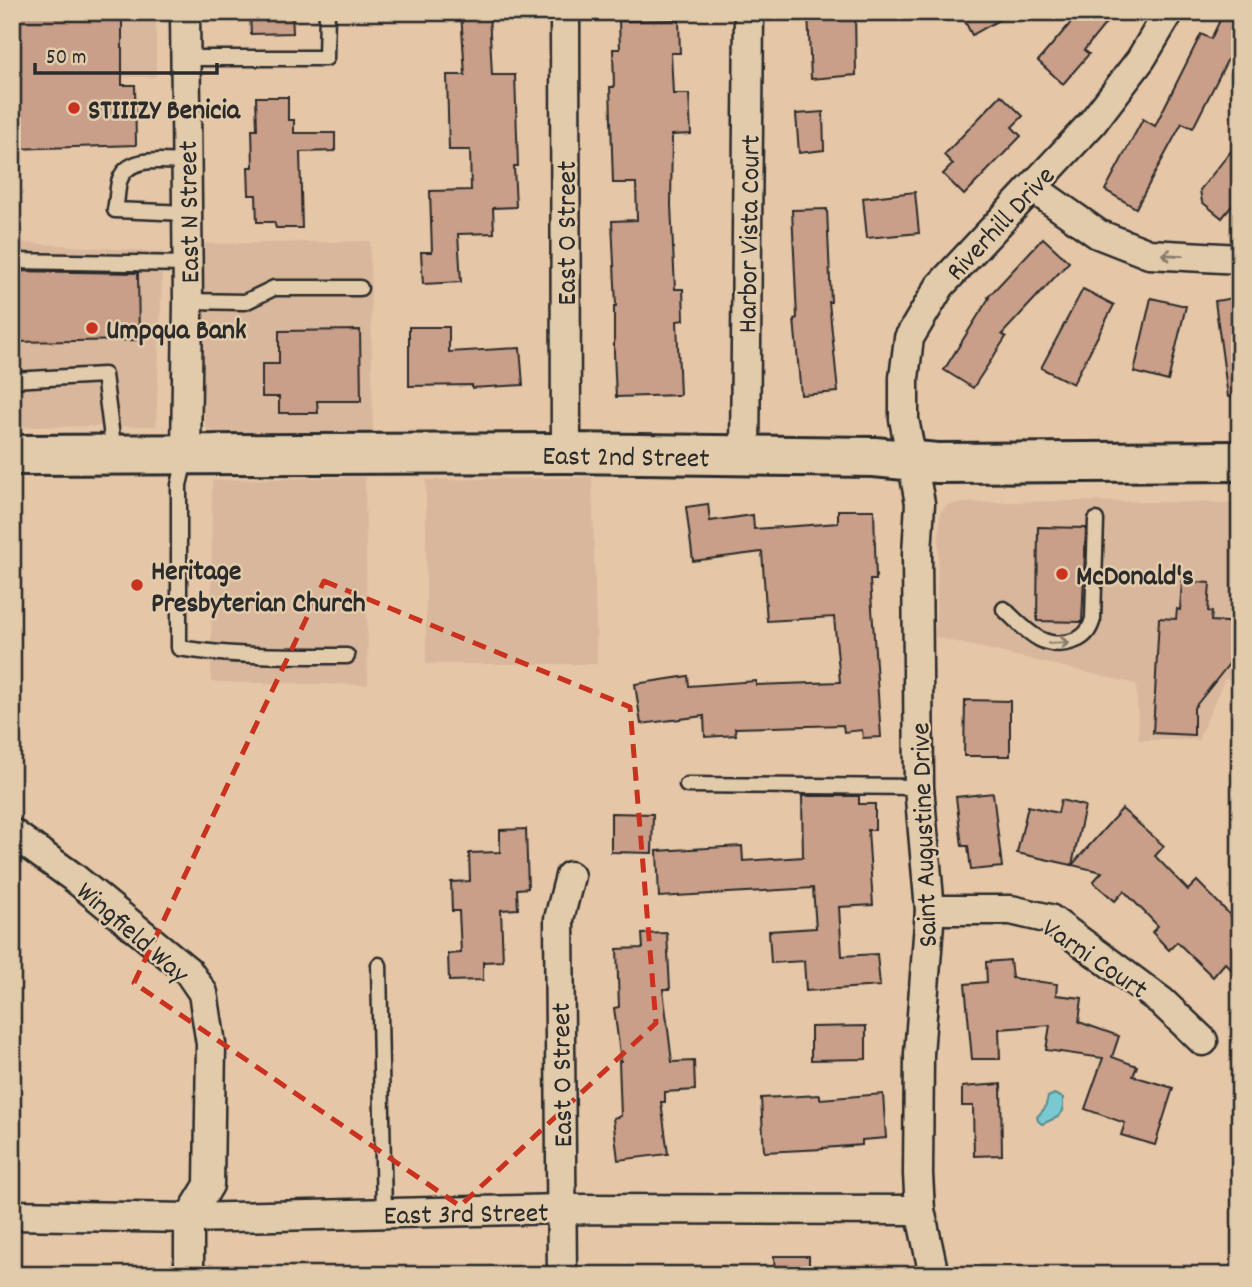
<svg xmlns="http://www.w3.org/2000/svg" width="1252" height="1287" viewBox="0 0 1252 1287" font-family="Dekko,sans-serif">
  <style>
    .built { fill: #d9b79c }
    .water { fill: #78cad0; stroke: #598a8e; stroke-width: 2 }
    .building { fill: #c99f89; stroke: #2b2b2b; stroke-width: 2 }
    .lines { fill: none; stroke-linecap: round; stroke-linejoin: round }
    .service-casing { stroke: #2b2b2b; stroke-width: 19 }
    .minor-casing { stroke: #2b2b2b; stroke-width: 33 }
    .secondary-casing { stroke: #2b2b2b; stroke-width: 44 }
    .service { stroke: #e2cbab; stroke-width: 14 }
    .minor { stroke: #e2cbab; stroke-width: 28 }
    .secondary { stroke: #e2cbab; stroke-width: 38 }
    .oneway { stroke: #867b6b }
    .marked { fill: none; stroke: #c8321e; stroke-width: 5; stroke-dasharray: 14 9; stroke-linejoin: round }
    .poi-dot { fill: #c8321e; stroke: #e2cbab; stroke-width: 2.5 }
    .labels { text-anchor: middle; stroke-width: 5; stroke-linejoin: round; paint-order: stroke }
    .poi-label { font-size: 28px; font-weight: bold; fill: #2b2b2b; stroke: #e2cbab; text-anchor: start }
    .street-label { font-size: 28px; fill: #2b2b2b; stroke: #e2cbab }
  </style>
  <rect width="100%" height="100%" fill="#e5c6a7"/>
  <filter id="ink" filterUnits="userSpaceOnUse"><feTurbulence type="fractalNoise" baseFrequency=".0143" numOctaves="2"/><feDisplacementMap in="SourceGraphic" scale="14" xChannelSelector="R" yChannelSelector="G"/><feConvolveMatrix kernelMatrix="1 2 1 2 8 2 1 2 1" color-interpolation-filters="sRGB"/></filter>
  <g filter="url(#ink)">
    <g class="built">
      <rect x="12" y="12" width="144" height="65"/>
      <polygon points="370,241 373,436 226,437 206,428 202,407 201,244"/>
      <polygon points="12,242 163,252 156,426 12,427"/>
      <polygon points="365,477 368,685 211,682 212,480"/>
      <polygon points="592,477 597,664 426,664 426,480"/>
      <polygon points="1067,501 1240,503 1240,689 1225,678 1198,740 1139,740 1136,684 935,637 940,512 947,505 959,503"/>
    </g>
    <polygon class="water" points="1054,1094 1063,1098 1063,1111 1058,1117 1042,1124 1038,1121 1037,1117 1045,1108 1048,1097"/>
    <g class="building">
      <polygon points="12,12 122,12 122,85 135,85 136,145 13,149"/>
      <polygon points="250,12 292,12 293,33 251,34"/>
      <polygon points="461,12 489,12 492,75 515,75 518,166 514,166 516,207 493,208 494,233 458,234 461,282 423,284 421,252 432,252 430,191 471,190 470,150 449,150 447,75 465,75"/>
      <polygon points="808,12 855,12 856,75 811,79"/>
      <polygon points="960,12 1013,12 972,35"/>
      <polygon points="1080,12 1115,12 1084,50 1089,54 1063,84 1038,61"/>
      <polygon points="1224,12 1240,12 1240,35 1193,128 1182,123 1136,208 1105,190 1143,119 1155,126 1201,34 1211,39"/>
      <polygon points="679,20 680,53 671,53 673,94 689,94 691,134 672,135 671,205 675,289 683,289 684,320 677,321 680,395 616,397 614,353 614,306 616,306 612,221 637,220 636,183 613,183 610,87 614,87 613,49 620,49 619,21"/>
      <polygon points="1001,95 1023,116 1012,127 1021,136 964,195 943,174 953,164 944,155"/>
      <polygon points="256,97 288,97 288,120 294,120 294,133 335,133 335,151 300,152 302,228 276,228 274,222 257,222 256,195 249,195 248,167 253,167 252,129 257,129"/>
      <polygon points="823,112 824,150 799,153 796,114"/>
      <polygon points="1240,140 1240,196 1222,218 1202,202 1200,190"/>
      <polygon points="915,192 919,233 867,238 863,198"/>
      <polygon points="827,209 831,302 829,302 838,392 801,395 794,319 797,318 792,210"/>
      <polygon points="1043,238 1069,262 1002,334 1006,337 973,388 944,370 989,298 988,297"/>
      <polygon points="12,271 138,273 139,340 12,342"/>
      <polygon points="1083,289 1114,305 1073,384 1041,368"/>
      <polygon points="1240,297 1240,396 1228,397 1215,301"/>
      <polygon points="1151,298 1186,306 1168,381 1134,372"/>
      <polygon points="409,327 449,327 449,352 520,348 523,385 472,388 472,385 409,386"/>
      <polygon points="360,330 361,401 317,401 318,413 279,413 279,397 262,397 262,364 279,364 279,331"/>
      <polygon points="708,504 710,521 753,515 754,529 838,523 838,510 874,510 876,580 870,580 881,737 863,738 862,730 844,732 843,725 735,728 736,735 705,737 704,716 641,724 635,684 688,676 689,686 756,681 756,685 840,682 834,617 767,621 762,552 693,561 686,507"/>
      <polygon points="1038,527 1086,528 1082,622 1037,621"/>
      <polygon points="1182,581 1210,583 1208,611 1212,612 1211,621 1240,623 1240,650 1194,708 1194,735 1153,733 1159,618 1176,619 1177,609 1180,610"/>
      <polygon points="965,700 1010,701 1010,756 964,756"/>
      <polygon points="993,793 1002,867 971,870 968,846 962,846 956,797"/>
      <polygon points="802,796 859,796 859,804 875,804 875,830 868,830 873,905 839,907 842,956 877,954 880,986 806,991 804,961 771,963 769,931 816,928 813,888 659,897 657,851 742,846 743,861 803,857"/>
      <polygon points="1061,800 1085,806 1072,865 1017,853 1028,806 1058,813"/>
      <polygon points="1122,809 1164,846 1155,856 1188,890 1197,881 1240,925 1240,978 1225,963 1213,977 1177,942 1169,950 1152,932 1158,926 1124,891 1115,901 1093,882 1102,872 1072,865"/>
      <polygon points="611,813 653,814 652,853 611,852"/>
      <polygon points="526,829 528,888 517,889 518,909 501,910 503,961 483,962 483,980 449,981 448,954 461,953 459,911 452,911 451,882 470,881 469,853 500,852 500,830"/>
      <polygon points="667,933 670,989 663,989 672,1062 694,1061 695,1090 665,1092 665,1102 661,1102 668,1154 618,1160 613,1118 621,1116 619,1061 621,1061 614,1008 619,1007 617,949 643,948 642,934"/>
      <polygon points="1010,960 1012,978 1057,984 1056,995 1082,998 1079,1022 1119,1036 1112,1057 1137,1066 1133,1076 1173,1088 1155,1145 1121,1135 1125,1123 1085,1109 1103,1058 1046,1050 1050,1025 999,1029 1000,1059 972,1059 965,984 987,982 986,962"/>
      <polygon points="866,1026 866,1059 811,1060 811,1027"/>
      <polygon points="1001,1084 1002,1155 974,1156 973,1106 962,1106 962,1087"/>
      <polygon points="883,1094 886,1138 862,1140 862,1145 823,1148 823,1149 764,1152 761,1098 820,1095 820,1099"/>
      <polygon points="774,1256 809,1256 809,1275 775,1275"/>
    </g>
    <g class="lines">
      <defs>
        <g id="service">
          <polyline points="186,58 326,58 327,12"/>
          <path d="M 187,213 L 115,210 C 117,201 117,191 119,182 C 127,154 164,162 187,162"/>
          <polyline points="12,261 188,264"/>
          <polyline points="188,301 245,302 274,288 360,288"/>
          <polyline points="12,380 104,375 114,453"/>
          <path d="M 186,456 L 179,485 L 179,648 C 235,657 290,656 347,656"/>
          <path d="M 1004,609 C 1025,629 1044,653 1076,640 C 1086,636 1090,629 1093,619 L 1096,520"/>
          <polyline points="687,785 919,787"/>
          <polyline points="379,965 384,1214"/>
        </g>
        <g id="minor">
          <polyline points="185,12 188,301 186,455"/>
          <polyline points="565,12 566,453"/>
          <polyline points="1033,188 1098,234 1149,254 1240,259"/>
          <polyline points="745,457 749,12"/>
          <polyline points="12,833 73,877 188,971 203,993 211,1044 209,1185 189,1218 189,1275"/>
          <polyline points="930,910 1011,910 1050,919 1161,1001 1203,1041"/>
          <polyline points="12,1215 189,1218 562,1209 920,1210"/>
          <polyline points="562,1275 559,919 570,876"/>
          <polyline points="934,1275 920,1210 918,1174 919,1054 930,910 919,787 917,554 920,503 904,419 904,378 909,338 940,286 1092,123 1141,59 1169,12"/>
        </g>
        <polyline id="secondary" points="12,455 566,453 874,457 937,463 1240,461"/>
      </defs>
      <use href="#service" class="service-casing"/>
      <use href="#minor" class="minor-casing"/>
      <use href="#secondary" class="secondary-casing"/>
      <use href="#service" class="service"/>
      <use href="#minor" class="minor"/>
      <use href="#secondary" class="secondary"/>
    </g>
    <defs><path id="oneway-shaft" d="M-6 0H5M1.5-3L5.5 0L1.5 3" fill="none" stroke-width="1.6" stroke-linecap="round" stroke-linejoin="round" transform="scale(1.75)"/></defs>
    <g class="oneway">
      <use href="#oneway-shaft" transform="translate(1172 255) rotate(-177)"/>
      <use href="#oneway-shaft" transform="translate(1059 643) rotate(-2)"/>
    </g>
  </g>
  <path class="marked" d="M 324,581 L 630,707 L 656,1023 L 460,1206 L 134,983 Z"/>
  <g class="poi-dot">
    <circle cx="74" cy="108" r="7"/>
    <circle cx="92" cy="328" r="7"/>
    <circle cx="1062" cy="574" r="7"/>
    <circle cx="137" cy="585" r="7"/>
  </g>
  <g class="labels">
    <g class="poi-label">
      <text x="88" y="118">STIIIZY Benicia</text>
      <text x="106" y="338">Umpqua Bank</text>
      <text x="151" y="579">Heritage<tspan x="151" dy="32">Presbyterian Church</tspan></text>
      <text x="1076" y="584">McDonald's</text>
    </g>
    <g class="street-label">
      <text transform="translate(187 212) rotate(-91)" y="10">East N Street</text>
      <text transform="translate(999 222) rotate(-47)" y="10">Riverhill Drive</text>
      <text transform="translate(565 233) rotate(-90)" y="10">East O Street</text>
      <text transform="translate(747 234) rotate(-89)" y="10">Harbor Vista Court</text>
      <text transform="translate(626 455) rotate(1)" y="10">East 2nd Street</text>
      <text transform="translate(922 835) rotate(-92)" y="10">Saint Augustine Drive</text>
      <text transform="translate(134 931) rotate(41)" y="10">Wingfield Way</text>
      <text transform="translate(1096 957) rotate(34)" y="10">Varni Court</text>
      <text transform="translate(560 1075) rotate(-91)" y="10">East O Street</text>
      <text transform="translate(466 1212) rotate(-1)" y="10">East 3rd Street</text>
    </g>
  </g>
  <rect width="1252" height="1287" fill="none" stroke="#e2cbab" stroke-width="42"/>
  <rect x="21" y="21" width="1210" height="1245" fill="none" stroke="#2b2b2b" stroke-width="2.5" filter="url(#ink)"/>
  <path d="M35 63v10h182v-10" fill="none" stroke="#2b2b2b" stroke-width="3.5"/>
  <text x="46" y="63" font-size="21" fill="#2b2b2b" stroke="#e2cbab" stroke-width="5" paint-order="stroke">50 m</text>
</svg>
